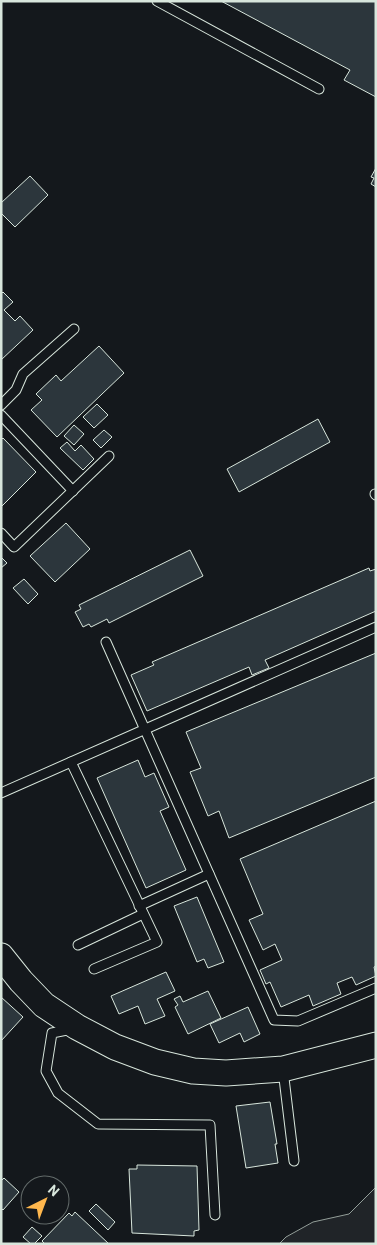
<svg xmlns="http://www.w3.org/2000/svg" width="377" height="1245" viewBox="0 0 377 1245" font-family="Barlow,sans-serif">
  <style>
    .green { fill: #202428; stroke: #939e99 }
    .building { fill: #2c363c; stroke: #d8e6dc }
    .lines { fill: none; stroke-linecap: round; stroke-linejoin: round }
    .lane-casing { stroke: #d8e6dc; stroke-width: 11 }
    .secondary-casing { stroke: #d8e6dc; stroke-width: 27 }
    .lane { stroke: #14181c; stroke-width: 9 }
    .secondary { stroke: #14181c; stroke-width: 25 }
  </style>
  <rect width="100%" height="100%" fill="#14181c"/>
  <polygon class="green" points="376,1187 376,1244 279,1244 286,1237 313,1222 349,1214"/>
  <g class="building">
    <polygon points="221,1 376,1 376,97 344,80 350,70"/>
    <polygon points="376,168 376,187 371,184 374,178 371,177"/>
    <polygon points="30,176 48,195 15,227 1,213 1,203"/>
    <polygon points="3,292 13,302 4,310 15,321 20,316 33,330 1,360 1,294"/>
    <polygon points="99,346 124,373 57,437 31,410 42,400 36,394 56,375 61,381"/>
    <polygon points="97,404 108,415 94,428 83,417"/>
    <polygon points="318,419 330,442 239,492 227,469"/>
    <polygon points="74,425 84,434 74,445 64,436"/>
    <polygon points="104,430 112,437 101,448 93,440"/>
    <polygon points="3,438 36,472 1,507 1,440"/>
    <polygon points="67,442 75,451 81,445 94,459 83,470 60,448"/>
    <polygon points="66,523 90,549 55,582 30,556"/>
    <polygon points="190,550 203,576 109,623 107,619 91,627 89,624 83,627 75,612 81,609 79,605"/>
    <polygon points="1,557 7,563 1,568"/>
    <polygon points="369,568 370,571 376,569 376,611 265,660 269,668 252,675 249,667 147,711 131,675 154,665 152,662"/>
    <polygon points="24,579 38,594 28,604 13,588"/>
    <polygon points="376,653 376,777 229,838 219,811 208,816 190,772 201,768 186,732"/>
    <polygon points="138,760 145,777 154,773 169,807 160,811 186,870 146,888 97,778"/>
    <polygon points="376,801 376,966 374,967 376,976 356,985 352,977 337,983 341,994 313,1006 309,995 281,1007 270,982 266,984 260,970 282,960 275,944 263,950 249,920 263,914 240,859"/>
    <polygon points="197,897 224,962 208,968 204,959 197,962 174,906"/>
    <polygon points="166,972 175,991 157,999 165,1016 145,1024 138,1006 119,1014 111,996"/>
    <polygon points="208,991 221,1018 188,1034 175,1007 178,1005 174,999 180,996 183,1002"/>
    <polygon points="1,997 23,1017 1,1041"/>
    <polygon points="248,1007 260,1034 244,1042 240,1033 219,1043 210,1024"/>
    <polygon points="270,1102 277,1144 275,1144 278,1163 246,1168 236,1106"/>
    <polygon points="137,1165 197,1166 199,1230 194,1231 194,1236 132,1233 129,1169 137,1169"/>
    <polygon points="4,1178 19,1192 3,1210 1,1208 1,1181"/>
    <polygon points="96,1204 115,1222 108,1230 89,1211"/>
    <polygon points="75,1212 109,1244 45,1244 42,1241 69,1213 72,1216"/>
    <polygon points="32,1227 42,1236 34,1244 31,1244 23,1237"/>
  </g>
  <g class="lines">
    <defs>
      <g id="lane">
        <polyline points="157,1 319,89"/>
        <polyline points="1,405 16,390 23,374 74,329"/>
        <polyline points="1,415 73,491"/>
        <polyline points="375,494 376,495"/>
        <polyline points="1,533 14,547 109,456"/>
        <polyline points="106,642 274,1020 298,1021 376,988"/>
        <polyline points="71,762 157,942 94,969"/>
        <polyline points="1,793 376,627"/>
        <polyline points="139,906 209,874"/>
        <polyline points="78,945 143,914"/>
        <polyline points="72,1029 52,1033 46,1071 58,1093 98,1124 210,1125 215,1215"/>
        <polyline points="283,1070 294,1161"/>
      </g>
      <polyline id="secondary" points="1,956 21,981 44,1005 77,1027 115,1047 155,1062 193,1071 226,1073 283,1069 376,1045"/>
    </defs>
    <use href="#lane" class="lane-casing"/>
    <use href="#secondary" class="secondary-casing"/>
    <use href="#lane" class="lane"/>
    <use href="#secondary" class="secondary"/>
  </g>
  <rect width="377" height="1245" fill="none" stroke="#d8e6dc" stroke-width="5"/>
  <g transform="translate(45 1200) rotate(42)"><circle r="24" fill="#14181c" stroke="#626a69"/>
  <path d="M0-4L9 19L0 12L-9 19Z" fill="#ffb74d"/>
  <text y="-8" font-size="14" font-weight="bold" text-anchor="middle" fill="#d8e6dc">N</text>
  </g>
</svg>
